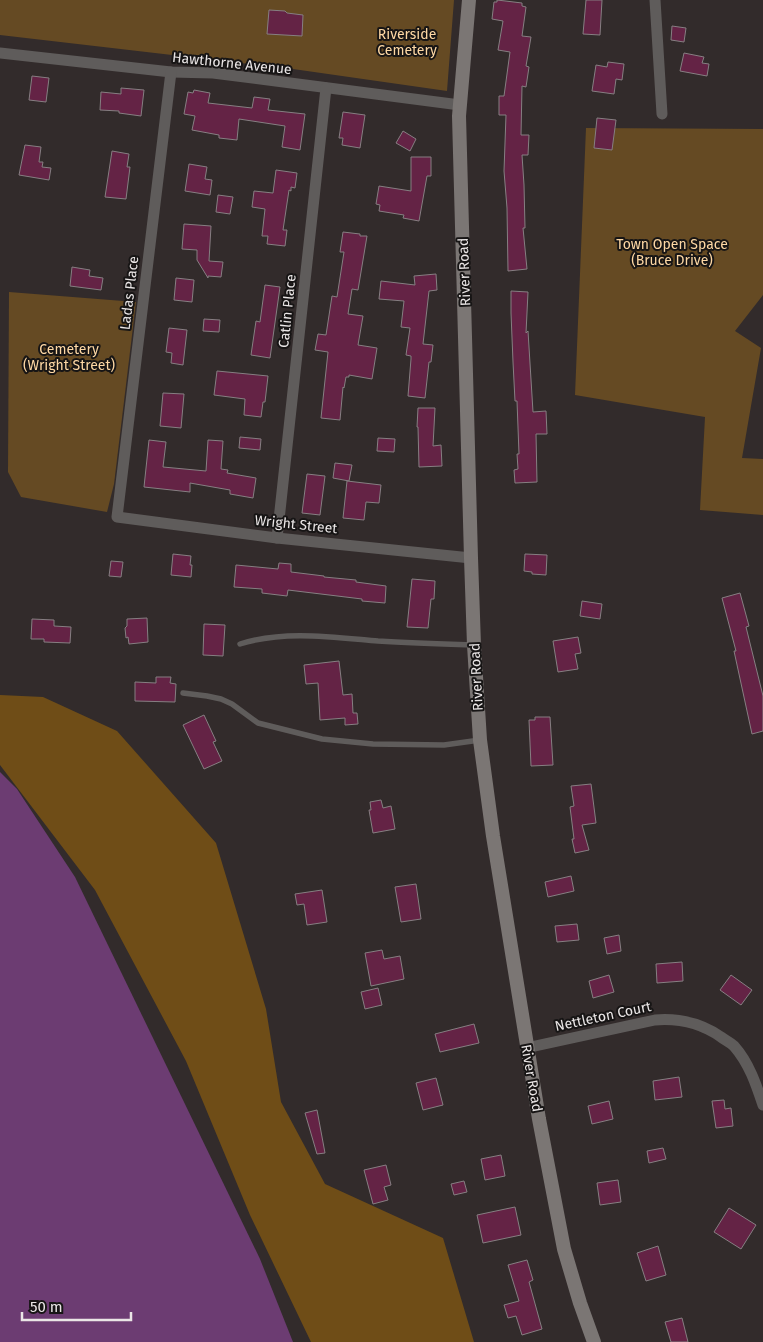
<svg xmlns="http://www.w3.org/2000/svg" width="763" height="1342" viewBox="0 0 763 1342" font-family="'Fira Sans',sans-serif">
  <style>
    .green { fill: #654a23 }
    .forest { fill: #6f4d17 }
    .water { fill: #6c3c72 }
    .building { fill: #642345; stroke: #867f82 }
    .lines { fill: none; stroke-linecap: round; stroke-linejoin: round }
    .service { stroke: #5f5c5b; stroke-width: 5.5 }
    .minor { stroke: #5f5c5b; stroke-width: 11 }
    .secondary { stroke: #7b7674; stroke-width: 14 }
    .labels { text-anchor: middle; stroke-width: 4; stroke-linejoin: round; paint-order: stroke }
    .park-label { font-size: 14px; fill: #fed8a4; stroke: #171515 }
    .street-label { font-size: 14px; fill: #eae6e6; stroke: #171515 }
  </style>
  <rect width="100%" height="100%" fill="#322b2b"/>
  <g class="green">
    <polygon points="0,0 454,0 447,91 293,69 0,35"/>
    <polygon points="586,128 763,129 763,295 735,331 761,348 742,458 763,459 763,515 700,510 705,417 575,395"/>
    <polygon points="9,292 136,302 114,484 107,512 21,497 8,472"/>
  </g>
  <polygon class="forest" points="0,695 43,697 117,731 216,843 266,1009 281,1102 325,1184 443,1238 474,1342 311,1342 250,1215 186,1061 95,890 0,765"/>
  <polygon class="water" points="0,772 17,789 75,877 260,1259 293,1342 0,1342"/>
  <g class="building">
    <polygon points="497,0 522,3 522,6 526,7 522,36 531,37 526,66 529,67 526,87 522,86 521,135 529,135 528,155 522,155 524,185 525,228 523,228 527,269 508,271 507,208 504,171 506,115 499,115 499,96 504,96 510,52 498,50 503,21 492,19 494,2 497,2"/>
    <polygon points="586,0 602,0 600,35 583,34"/>
    <polygon points="269,10 285,11 287,13 303,15 302,36 267,34"/>
    <polygon points="672,26 686,28 684,42 671,40"/>
    <polygon points="684,53 704,57 702,63 709,64 707,76 680,71"/>
    <polygon points="608,62 624,64 622,80 616,79 614,94 592,91 596,65 607,67"/>
    <polygon points="32,76 49,78 46,102 29,100"/>
    <polygon points="121,88 144,90 141,116 119,113 119,111 100,110 101,92 121,94"/>
    <polygon points="194,90 210,93 208,103 252,108 254,97 270,99 268,110 305,114 300,150 282,147 285,126 239,119 237,140 219,138 219,135 192,130 195,116 184,114 188,92 193,93"/>
    <polygon points="343,112 365,115 360,148 342,145 343,138 339,138"/>
    <polygon points="597,118 616,120 612,150 594,148"/>
    <polygon points="403,131 416,139 410,151 396,143"/>
    <polygon points="25,145 41,147 39,162 43,162 42,167 51,168 49,180 19,175"/>
    <polygon points="112,151 129,154 127,167 130,167 126,199 105,197"/>
    <polygon points="411,157 431,157 431,176 427,176 419,221 403,218 404,215 379,211 380,205 376,204 379,186 411,191"/>
    <polygon points="189,164 207,167 205,179 212,180 210,195 185,191"/>
    <polygon points="276,170 297,173 295,188 291,187 291,191 289,190 283,230 287,230 285,246 267,244 268,236 262,236 265,209 252,207 254,191 273,193"/>
    <polygon points="218,195 233,197 230,214 216,212"/>
    <polygon points="184,224 211,226 209,261 223,262 221,277 208,276 208,278 197,260 197,250 182,249"/>
    <polygon points="343,232 360,234 360,236 367,236 358,290 352,289 348,314 363,316 358,345 377,348 372,379 349,375 349,377 346,377 344,388 343,387 340,420 321,418 328,352 315,350 318,334 326,335 332,296 337,297 344,252 340,252"/>
    <polygon points="72,267 90,270 89,276 103,278 101,290 70,286"/>
    <polygon points="436,274 437,290 429,291 423,344 433,345 431,362 429,362 425,398 408,396 411,359 411,356 406,355 410,328 401,327 404,301 379,299 381,281 415,285 414,276"/>
    <polygon points="176,278 194,280 192,302 174,300"/>
    <polygon points="265,285 280,287 270,358 251,355 256,321 260,322"/>
    <polygon points="511,291 528,292 526,333 528,331 533,412 546,411 547,434 536,434 537,482 515,483 514,470 518,469 517,454 519,454 517,401 515,401 513,362 511,313"/>
    <polygon points="204,319 220,320 219,332 203,331"/>
    <polygon points="169,328 187,330 183,365 171,363 172,353 166,352"/>
    <polygon points="217,371 268,376 265,402 263,402 261,417 244,415 245,399 214,395"/>
    <polygon points="163,393 184,394 181,428 160,426"/>
    <polygon points="418,408 435,408 433,446 441,445 442,466 419,467 418,427 417,427"/>
    <polygon points="240,437 261,439 260,450 239,448"/>
    <polygon points="378,438 395,439 394,452 377,451"/>
    <polygon points="149,440 166,442 163,467 206,471 208,440 223,441 221,469 228,470 227,473 256,478 253,498 230,494 230,490 190,483 190,492 144,487"/>
    <polygon points="335,463 352,465 349,481 333,478"/>
    <polygon points="307,474 325,476 320,515 302,513"/>
    <polygon points="347,481 381,485 379,503 366,502 364,520 343,518"/>
    <polygon points="173,554 191,556 190,565 192,565 191,577 171,575"/>
    <polygon points="525,554 547,555 546,575 532,574 532,572 524,571"/>
    <polygon points="111,561 123,562 121,577 109,576"/>
    <polygon points="279,563 291,564 291,572 324,576 324,577 356,580 356,582 386,586 385,603 362,601 362,599 288,590 287,596 262,593 262,589 234,587 236,565 278,569"/>
    <polygon points="412,579 435,581 434,599 431,599 428,628 407,627"/>
    <polygon points="740,593 749,626 746,627 763,696 763,731 752,734 734,651 736,651 722,598"/>
    <polygon points="582,601 602,604 600,619 580,616"/>
    <polygon points="147,618 148,642 129,644 128,637 126,638 125,628 127,626 127,619"/>
    <polygon points="32,619 54,620 54,626 71,627 70,643 44,642 44,639 31,639"/>
    <polygon points="204,624 225,625 223,656 203,655"/>
    <polygon points="578,637 581,653 575,654 578,669 558,672 553,641"/>
    <polygon points="339,661 343,695 352,694 353,713 357,713 358,724 345,725 345,718 320,720 318,683 306,684 304,665"/>
    <polygon points="156,677 171,677 170,683 176,684 175,702 135,701 135,682 156,683"/>
    <polygon points="204,715 216,741 213,742 222,761 204,769 183,725"/>
    <polygon points="535,717 550,717 553,765 531,766 529,720 535,720"/>
    <polygon points="591,784 596,823 582,825 589,850 575,853 572,839 574,839 570,807 574,806 571,786"/>
    <polygon points="381,800 383,808 391,806 395,829 373,833 369,810 371,810 370,802"/>
    <polygon points="571,876 574,891 548,897 545,882"/>
    <polygon points="416,884 421,919 401,922 395,887"/>
    <polygon points="322,890 327,922 307,925 304,904 297,905 295,894"/>
    <polygon points="577,924 579,940 557,942 555,926"/>
    <polygon points="619,935 621,951 607,954 604,938"/>
    <polygon points="382,950 384,959 400,956 404,979 371,986 365,953"/>
    <polygon points="682,962 683,981 657,983 656,964"/>
    <polygon points="609,975 614,992 593,998 589,981"/>
    <polygon points="731,975 752,990 741,1005 720,990"/>
    <polygon points="378,988 382,1005 365,1009 361,992"/>
    <polygon points="474,1024 479,1043 440,1052 435,1034"/>
    <polygon points="679,1077 682,1097 655,1100 653,1081"/>
    <polygon points="436,1078 443,1105 423,1110 416,1083"/>
    <polygon points="724,1100 725,1109 731,1108 733,1126 716,1128 712,1101"/>
    <polygon points="609,1101 613,1119 592,1124 588,1106"/>
    <polygon points="317,1110 325,1153 317,1154 305,1113"/>
    <polygon points="663,1148 666,1159 649,1163 647,1151"/>
    <polygon points="501,1155 505,1176 485,1180 481,1159"/>
    <polygon points="386,1165 391,1185 384,1187 388,1200 373,1204 364,1170"/>
    <polygon points="618,1180 621,1202 600,1205 597,1183"/>
    <polygon points="464,1181 467,1192 454,1195 451,1184"/>
    <polygon points="515,1207 521,1235 483,1243 477,1215"/>
    <polygon points="729,1208 756,1225 741,1249 714,1232"/>
    <polygon points="658,1246 666,1275 646,1281 637,1253"/>
    <polygon points="527,1260 533,1280 529,1282 542,1329 522,1335 516,1316 508,1318 504,1305 519,1301 508,1265"/>
    <polygon points="682,1318 688,1342 671,1342 665,1322"/>
  </g>
  <g class="lines">
    <g class="service">
      <path d="M 240,644 C 284,630 332,637 378,641 C 410,643 442,644 474,645"/>
      <polyline points="183,693 207,696 221,699 232,704 258,723 322,739 373,744 444,745 480,740"/>
    </g>
    <g class="minor">
      <polyline points="655,0 662,114"/>
      <polyline points="0,53 171,72 213,73 460,105"/>
      <polyline points="171,72 117,517 277,538 471,558"/>
      <polyline points="277,538 326,88"/>
      <path d="M 526,1048 L 655,1020 C 680,1018 701,1023 721,1037 C 725,1040 730,1042 734,1046 C 749,1063 756,1084 763,1105"/>
    </g>
    <polyline class="secondary" points="469,0 459,116 471,558 474,645 480,740 493,836 539,1119 564,1249 580,1303 594,1342"/>
  </g>
  <g class="labels">
    <g class="park-label">
      <text x="407" y="39">Riverside<tspan x="407" dy="16">Cemetery</tspan></text>
      <text x="672" y="249">Town Open Space<tspan x="672" dy="16">(Bruce Drive)</tspan></text>
      <text x="69" y="354">Cemetery<tspan x="69" dy="16">(Wright Street)</tspan></text>
    </g>
    <g class="street-label">
      <text transform="translate(232 63) rotate(6)" y="5">Hawthorne Avenue</text>
      <text transform="translate(464 272) rotate(-92)" y="5">River Road</text>
      <text transform="translate(129 293) rotate(-83)" y="5">Ladas Place</text>
      <text transform="translate(287 311) rotate(-84)" y="5">Catlin Place</text>
      <text transform="translate(296 524) rotate(6)" y="5">Wright Street</text>
      <text transform="translate(476 677) rotate(-93)" y="5">River Road</text>
      <text transform="translate(603 1016) rotate(-12)" y="5">Nettleton Court</text>
      <text transform="translate(532 1078) rotate(80)" y="5">River Road</text>
    </g>
  </g>
  <path d="M22 1312v8h109v-8" fill="none" stroke="#eae6e6" stroke-width="2.5"/>
  <text x="30" y="1312" font-size="15" fill="#eae6e6" stroke="#171515" stroke-width="4" paint-order="stroke">50 m</text>
</svg>
